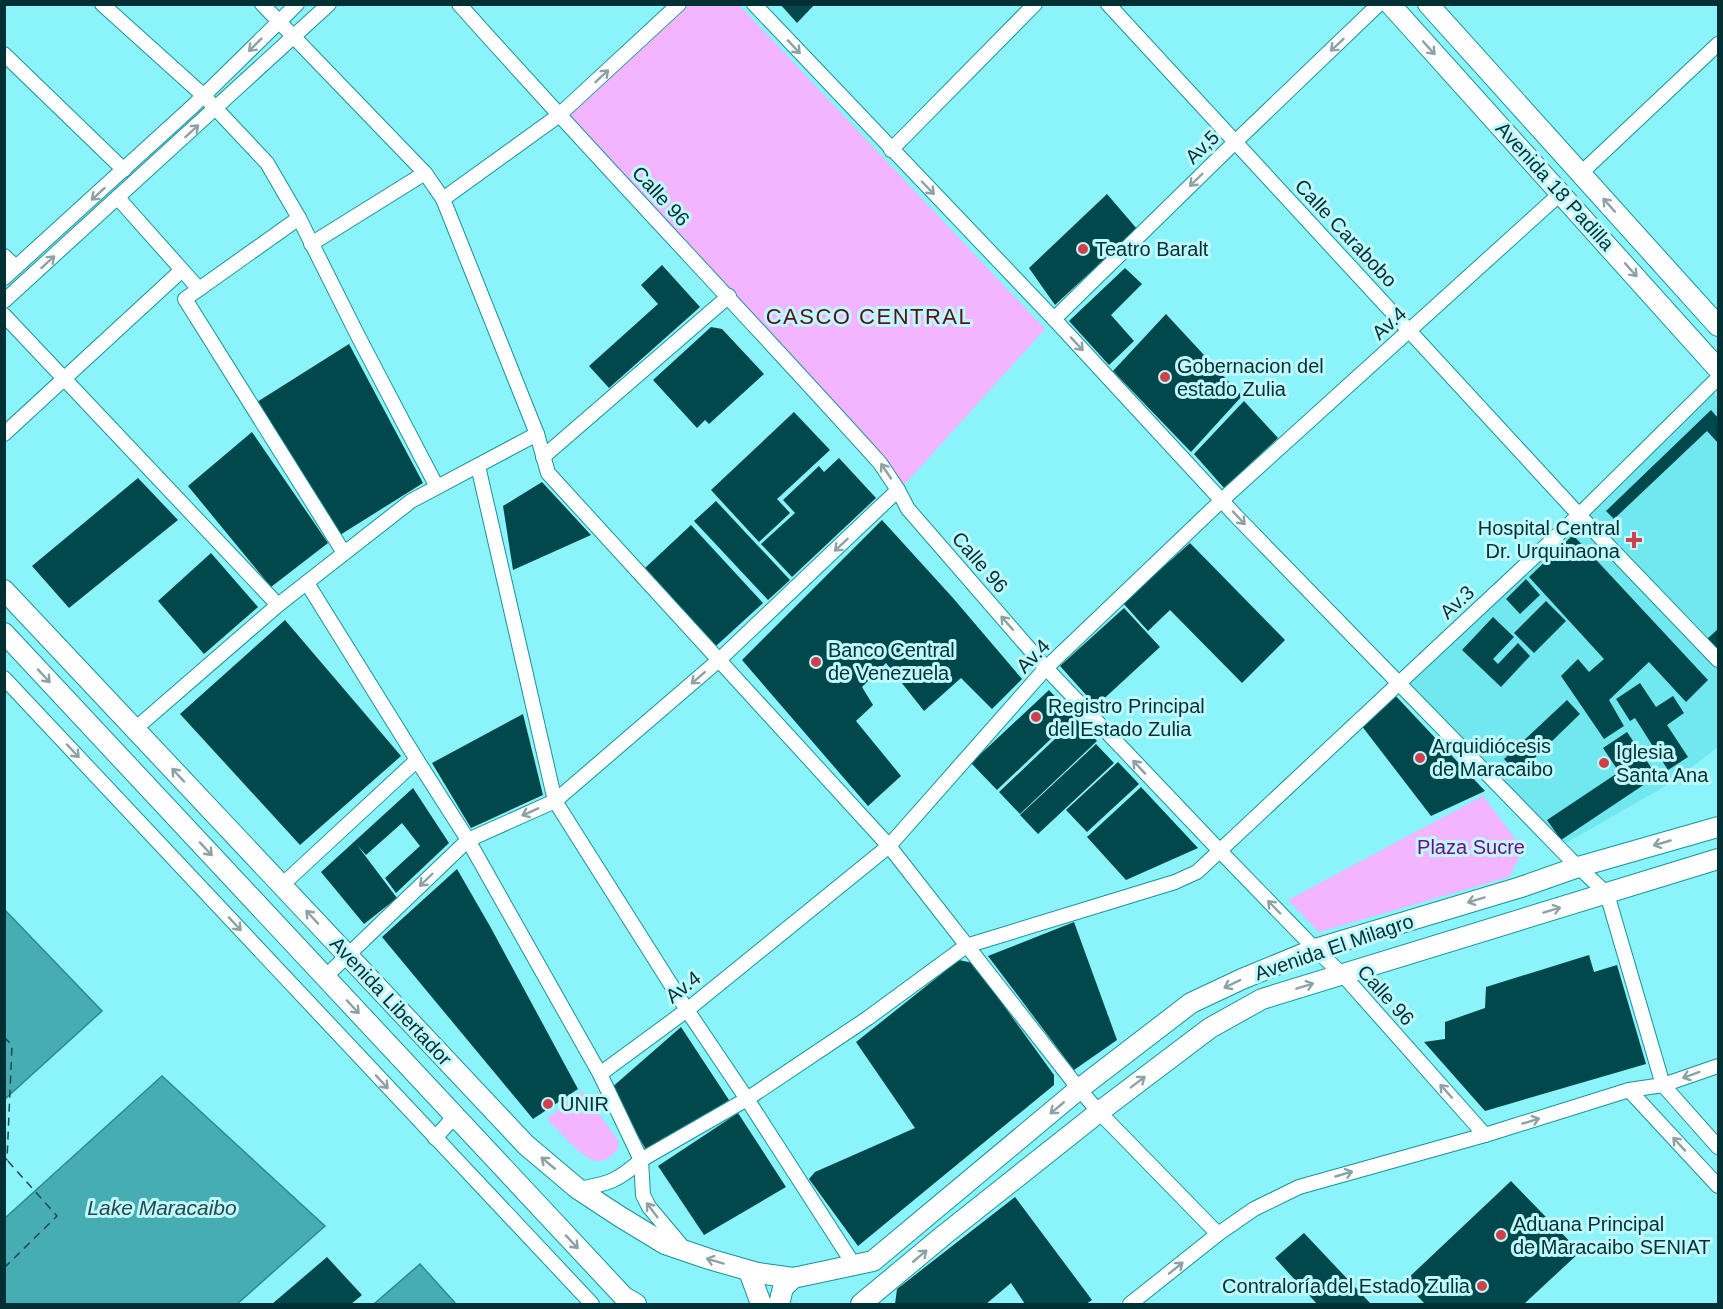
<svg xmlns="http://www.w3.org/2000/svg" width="1723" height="1309" viewBox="0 0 1723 1309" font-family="Helvetica,sans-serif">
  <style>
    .built { fill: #71e8f0 }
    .green { fill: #f3b5ff }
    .water { fill: #46adb4; stroke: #31888d; stroke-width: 1.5 }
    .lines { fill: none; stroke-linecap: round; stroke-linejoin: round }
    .ferry { stroke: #274749; stroke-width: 1.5; stroke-dasharray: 8 6; stroke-linecap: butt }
    .building { fill: #00484c }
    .street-casing { stroke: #199299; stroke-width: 16 }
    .secondary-casing { stroke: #199299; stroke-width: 22 }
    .street { stroke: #fff; stroke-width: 14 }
    .secondary { stroke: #fff; stroke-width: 20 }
    .oneway { stroke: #8ca2a3 }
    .poi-dot { fill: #d0404a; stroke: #bff9fd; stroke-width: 2 }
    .labels { text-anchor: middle; stroke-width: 6; stroke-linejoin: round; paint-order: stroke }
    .street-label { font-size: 20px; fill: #003033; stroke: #bff9fd }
    .poi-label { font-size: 20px; fill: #003033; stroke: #bff9fd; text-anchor: start }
    .park-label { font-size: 20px; fill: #740985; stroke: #bff9fd }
    .water-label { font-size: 21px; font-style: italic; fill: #274749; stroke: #bff9fd }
    .quarter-label { font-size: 22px; letter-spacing: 1.5px; fill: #571217; stroke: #bff9fd }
  </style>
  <rect width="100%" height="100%" fill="#8bf3fa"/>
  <polygon class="built" points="1709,387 1718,398 1718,747 1671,783 1559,847 1400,682"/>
  <g class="green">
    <polygon points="679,5 739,5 1045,329 904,485 559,116"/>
    <polygon points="1483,796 1517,841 1519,858 1509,877 1319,932 1288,900"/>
    <path d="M 582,1091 L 618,1140 L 618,1149 C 613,1154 607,1161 598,1161 C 583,1161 558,1129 547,1119 Z"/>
  </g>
  <g class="water">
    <polygon points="4,909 102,1011 5,1099 4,1099"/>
    <polygon points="162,1076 325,1226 237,1304 5,1304 5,1218"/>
    <polygon points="420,1264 456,1304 374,1304"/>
  </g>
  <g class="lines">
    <g class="ferry">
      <polyline points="4,1037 12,1045 7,1160 4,1157"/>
      <polyline points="4,1268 57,1216 7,1160"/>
    </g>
  </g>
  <g class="building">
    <polygon points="780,4 815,4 797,23"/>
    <polygon points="1107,194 1137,229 1055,305 1029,268"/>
    <polygon points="662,265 700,307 609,388 589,366 658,304 641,285"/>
    <polygon points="1125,268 1142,284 1111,315 1134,341 1109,365 1069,321"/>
    <polygon points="1166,314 1242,396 1191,452 1113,371"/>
    <polygon points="711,327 722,329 764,374 709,424 705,420 697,428 653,380"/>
    <polygon points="349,344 423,483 340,535 257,402"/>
    <polygon points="1244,401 1278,438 1224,488 1194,454"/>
    <polygon points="1711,410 1718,418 1718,443 1707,431 1614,519 1606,511"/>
    <polygon points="794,412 830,450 777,499 790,513 759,542 711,490"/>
    <polygon points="252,432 328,543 271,587 188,486"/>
    <polygon points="839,458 876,498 792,577 761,544 795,513 783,500 819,466 824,472"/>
    <polygon points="138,478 178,520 69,608 32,566"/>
    <polygon points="542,482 591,535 513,570 503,506"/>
    <polygon points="716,501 790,580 768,600 694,521"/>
    <polygon points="882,520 953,598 1022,679 992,709 961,678 924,711 886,663 862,687 873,705 856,721 901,776 868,806 742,660"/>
    <polygon points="691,525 763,603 716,646 644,569"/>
    <polygon points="1573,535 1708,680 1686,702 1649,662 1609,700 1624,726 1604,739 1561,676 1578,659 1589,672 1604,659 1529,577"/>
    <polygon points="1190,543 1285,640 1242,683 1170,610 1148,631 1123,603"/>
    <polygon points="211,553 258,607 204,654 158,601"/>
    <polygon points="1526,579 1540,595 1520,614 1506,599"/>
    <polygon points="1546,601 1566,621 1534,653 1514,633"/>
    <polygon points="1124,608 1160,647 1096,706 1060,666"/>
    <polygon points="1493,617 1514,637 1493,659 1498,664 1518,643 1530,656 1501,687 1462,650"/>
    <polygon points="285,620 401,756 300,845 180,714"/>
    <polygon points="1718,629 1718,652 1707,639"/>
    <polygon points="1640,683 1656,707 1673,696 1684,713 1667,725 1688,757 1668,770 1635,718 1630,721 1616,699"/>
    <polygon points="1049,690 1074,717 997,790 971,763"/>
    <polygon points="1393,693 1485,791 1431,816 1361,725"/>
    <polygon points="1567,700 1580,714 1518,774 1504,759"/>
    <polygon points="523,714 543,795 471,828 432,763"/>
    <polygon points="1076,719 1097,741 1020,814 999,792"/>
    <polygon points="1627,732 1657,776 1561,840 1547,820 1619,772 1603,748"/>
    <polygon points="1096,744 1114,763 1038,834 1020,815"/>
    <polygon points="1118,762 1139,784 1087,832 1066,810"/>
    <polygon points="1141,787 1198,848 1126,880 1087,837"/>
    <polygon points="413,788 449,843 396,893 385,878 420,846 402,823 366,855 357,845 397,898 364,924 321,872"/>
    <polygon points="457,869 491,928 578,1089 533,1119 382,937"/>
    <polygon points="1074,922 1117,1040 1074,1070 988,956"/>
    <polygon points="1589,955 1594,972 1617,965 1646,1064 1485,1111 1424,1042 1445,1039 1445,1022 1485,1008 1486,987"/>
    <polygon points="959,960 973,963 1054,1075 1054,1085 858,1246 809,1179 815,1172 915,1128 856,1042"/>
    <polygon points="681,1027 729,1100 648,1153 610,1089"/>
    <polygon points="738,1113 786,1187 704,1235 658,1166"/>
    <polygon points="1511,1181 1580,1252 1524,1304 1425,1304 1404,1282"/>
    <polygon points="1015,1197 1092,1300 1086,1304 1025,1304 1011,1283 986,1304 895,1304 897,1289"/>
    <polygon points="1304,1233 1371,1304 1317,1304 1275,1258"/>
    <polygon points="327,1257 362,1295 351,1304 272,1304"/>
  </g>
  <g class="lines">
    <defs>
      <g id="street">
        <polyline points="102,4 204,96 267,163 299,218 357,334 437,487"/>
        <polyline points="262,4 425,173 443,199 537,434 548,473 889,846 1079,1089 1099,1112 1218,1234"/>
        <path d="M 459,4 C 597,159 741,309 880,463 L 898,490 L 908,509 L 1046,668 L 1220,851 L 1315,949 L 1343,975 L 1485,1135"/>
        <polyline points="754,4 1054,319 1236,516 1569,858 1607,894 1663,1085 1718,1147"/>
        <polyline points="1108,4 1579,515 1718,660"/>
        <polyline points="4,54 124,170"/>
        <polyline points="891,150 1035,4"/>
        <polyline points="1580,174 1718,44"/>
        <polyline points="118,198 199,289"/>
        <polyline points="443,199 558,116 679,4"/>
        <polyline points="299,218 185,299 344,553"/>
        <polyline points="311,244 425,173"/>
        <polyline points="4,256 16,267"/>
        <polyline points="4,278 193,106 297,4"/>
        <polyline points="4,301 329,4"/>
        <polyline points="4,315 278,605"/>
        <polyline points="1054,319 1234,143 1379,4"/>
        <polyline points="4,434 182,270"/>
        <polyline points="543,457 729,296"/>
        <polyline points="478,466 555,801 687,1010 747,1099 854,1265"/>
        <polyline points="4,678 592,1304"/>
        <polyline points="135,729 278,605 411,501 537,434"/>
        <polyline points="417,760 468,840 600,1074 641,1160 643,1195 649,1207 686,1251"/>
        <polyline points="282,885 417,760 307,583"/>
        <polyline points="325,977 468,840 555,801 719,660 898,490"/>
        <polyline points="600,1074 687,1010 889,846 1046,668 1222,500 1561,193"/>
        <polyline points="1629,1090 1718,1186"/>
        <polyline points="435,1138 455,1116"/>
        <path d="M 578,1189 C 608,1184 618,1181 641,1160 L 747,1099 L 868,1018 L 966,946 L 1175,882 L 1197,872 L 1579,515 L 1718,378"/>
        <polyline points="1130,1304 1218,1234 1254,1209 1299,1187 1485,1135 1629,1090 1663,1085 1718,1066"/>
      </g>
      <g id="secondary">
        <polyline points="1390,4 1718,369"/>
        <polyline points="1428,4 1718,326"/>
        <polyline points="4,590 526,1145 578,1189 619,1216 665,1244 709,1259 758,1273 793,1278 873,1261 1079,1089 1191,1003 1242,979 1315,949 1521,887 1578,867 1718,827"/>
        <polyline points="4,633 624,1297 636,1304"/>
        <polyline points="749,1271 761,1304"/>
        <polyline points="779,1304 783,1288 793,1278"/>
        <polyline points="861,1304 944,1235 1099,1112 1210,1028 1262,999 1718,859"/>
      </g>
    </defs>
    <use href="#street" class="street-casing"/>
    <use href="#secondary" class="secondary-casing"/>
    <use href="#street" class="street"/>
    <use href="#secondary" class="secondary"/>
  </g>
  <defs><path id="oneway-shaft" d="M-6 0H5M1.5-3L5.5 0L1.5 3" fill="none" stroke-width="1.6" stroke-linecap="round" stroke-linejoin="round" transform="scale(1.5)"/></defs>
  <g class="oneway">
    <use href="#oneway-shaft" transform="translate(255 45) rotate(135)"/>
    <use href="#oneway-shaft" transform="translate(1337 45) rotate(137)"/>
    <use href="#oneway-shaft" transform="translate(794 47) rotate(47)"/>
    <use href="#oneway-shaft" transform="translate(1429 48) rotate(48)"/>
    <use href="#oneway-shaft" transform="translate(602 76) rotate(-43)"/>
    <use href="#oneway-shaft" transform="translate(192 131) rotate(-42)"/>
    <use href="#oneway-shaft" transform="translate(1196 180) rotate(136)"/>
    <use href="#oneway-shaft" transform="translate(928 188) rotate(46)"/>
    <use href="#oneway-shaft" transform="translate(98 194) rotate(138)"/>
    <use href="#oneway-shaft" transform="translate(1609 205) rotate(-132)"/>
    <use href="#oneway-shaft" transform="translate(48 262) rotate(-42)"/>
    <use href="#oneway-shaft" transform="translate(1631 270) rotate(48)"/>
    <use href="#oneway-shaft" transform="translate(1077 344) rotate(47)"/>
    <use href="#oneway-shaft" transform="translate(886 471) rotate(-124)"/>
    <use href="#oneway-shaft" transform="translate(1239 518) rotate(47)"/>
    <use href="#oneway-shaft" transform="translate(841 545) rotate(137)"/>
    <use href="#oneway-shaft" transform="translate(1007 623) rotate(-131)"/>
    <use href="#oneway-shaft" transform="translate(44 676) rotate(47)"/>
    <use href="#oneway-shaft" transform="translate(698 678) rotate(139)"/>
    <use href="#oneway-shaft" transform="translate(73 751) rotate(47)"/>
    <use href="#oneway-shaft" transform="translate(1139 767) rotate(-133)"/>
    <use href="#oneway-shaft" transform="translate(178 775) rotate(-133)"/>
    <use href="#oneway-shaft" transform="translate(530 812) rotate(156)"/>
    <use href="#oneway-shaft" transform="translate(1662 843) rotate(164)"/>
    <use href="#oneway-shaft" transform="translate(206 849) rotate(47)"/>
    <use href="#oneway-shaft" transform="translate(426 880) rotate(136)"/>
    <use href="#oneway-shaft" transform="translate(1476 900) rotate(163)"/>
    <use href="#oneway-shaft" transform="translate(1274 907) rotate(-134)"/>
    <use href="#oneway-shaft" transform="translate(1552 910) rotate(-17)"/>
    <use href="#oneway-shaft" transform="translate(312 917) rotate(-133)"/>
    <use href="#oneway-shaft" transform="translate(235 924) rotate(47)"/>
    <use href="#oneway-shaft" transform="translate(1232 984) rotate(154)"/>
    <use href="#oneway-shaft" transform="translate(1305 986) rotate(-17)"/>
    <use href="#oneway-shaft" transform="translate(353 1007) rotate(47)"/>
    <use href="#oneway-shaft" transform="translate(1691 1075) rotate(160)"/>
    <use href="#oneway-shaft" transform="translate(382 1082) rotate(47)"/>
    <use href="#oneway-shaft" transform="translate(1138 1082) rotate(-37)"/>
    <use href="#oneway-shaft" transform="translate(1446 1091) rotate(-132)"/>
    <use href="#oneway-shaft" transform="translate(1057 1108) rotate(140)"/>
    <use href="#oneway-shaft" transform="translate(1531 1121) rotate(-17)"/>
    <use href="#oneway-shaft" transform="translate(1679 1144) rotate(-133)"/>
    <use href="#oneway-shaft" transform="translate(548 1163) rotate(-140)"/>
    <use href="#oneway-shaft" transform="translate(1344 1174) rotate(-16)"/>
    <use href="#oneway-shaft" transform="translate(652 1210) rotate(-127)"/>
    <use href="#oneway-shaft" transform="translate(572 1242) rotate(47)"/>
    <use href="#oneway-shaft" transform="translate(920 1256) rotate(-40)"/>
    <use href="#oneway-shaft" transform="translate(715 1261) rotate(-163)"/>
    <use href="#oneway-shaft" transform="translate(1176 1268) rotate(-39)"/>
  </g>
  <g class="poi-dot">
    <circle cx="1083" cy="249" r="6"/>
    <circle cx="1165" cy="377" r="6"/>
    <path d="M1631 531h6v6h6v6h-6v6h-6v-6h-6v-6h6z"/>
    <circle cx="816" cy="662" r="6"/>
    <circle cx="1036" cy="717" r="6"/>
    <circle cx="1420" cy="758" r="6"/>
    <circle cx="1604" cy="763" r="6"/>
    <circle cx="548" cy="1104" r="6"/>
    <circle cx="1501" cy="1235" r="6"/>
    <circle cx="1482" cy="1286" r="6"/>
  </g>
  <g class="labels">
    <g class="street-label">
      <text transform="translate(1202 147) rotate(-44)" y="7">Av,5</text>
      <text transform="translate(1555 186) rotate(48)" y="7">Avenida 18 Padilla</text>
      <text transform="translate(661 196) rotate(47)" y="7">Calle 96</text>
      <text transform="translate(1346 233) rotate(47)" y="7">Calle Carabobo</text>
      <text transform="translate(1389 323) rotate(-42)" y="7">Av.4</text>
      <text transform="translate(980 562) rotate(49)" y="7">Calle 96</text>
      <text transform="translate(1457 602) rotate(-43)" y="7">Av.3</text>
      <text transform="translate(1033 656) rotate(-46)" y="7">Av.4</text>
      <text transform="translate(1334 947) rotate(-19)" y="7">Avenida El Milagro</text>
      <text transform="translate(683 987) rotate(-38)" y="7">Av.4</text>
      <text transform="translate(1386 995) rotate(48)" y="7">Calle 96</text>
      <text transform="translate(391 1001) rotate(47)" y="7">Avenida Libertador</text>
    </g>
    <g class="poi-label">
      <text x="1095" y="256">Teatro Baralt</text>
      <text x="1177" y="373">Gobernacion del<tspan x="1177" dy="23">estado Zulia</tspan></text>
      <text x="1620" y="535" text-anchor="end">Hospital Central<tspan x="1620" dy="23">Dr. Urquinaona</tspan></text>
      <text x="828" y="657">Banco Central<tspan x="828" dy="23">de Venezuela</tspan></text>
      <text x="1048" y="713">Registro Principal<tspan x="1048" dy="23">del Estado Zulia</tspan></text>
      <text x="1432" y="753">Arquidiócesis<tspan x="1432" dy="23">de Maracaibo</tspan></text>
      <text x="1616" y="759">Iglesia<tspan x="1616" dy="23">Santa Ana</tspan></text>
      <text x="560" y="1111">UNIR</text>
      <text x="1513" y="1231">Aduana Principal<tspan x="1513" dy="23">de Maracaibo SENIAT</tspan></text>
      <text x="1470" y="1293" text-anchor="end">Contraloría del Estado Zulia</text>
    </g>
    <g class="park-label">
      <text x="1471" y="854">Plaza Sucre</text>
    </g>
    <g class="water-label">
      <text x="162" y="1215">Lake Maracaibo</text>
    </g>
    <g class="quarter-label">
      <text x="869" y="324">CASCO CENTRAL</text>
    </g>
  </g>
  <rect width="1723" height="1309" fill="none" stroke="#003033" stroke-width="12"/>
</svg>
